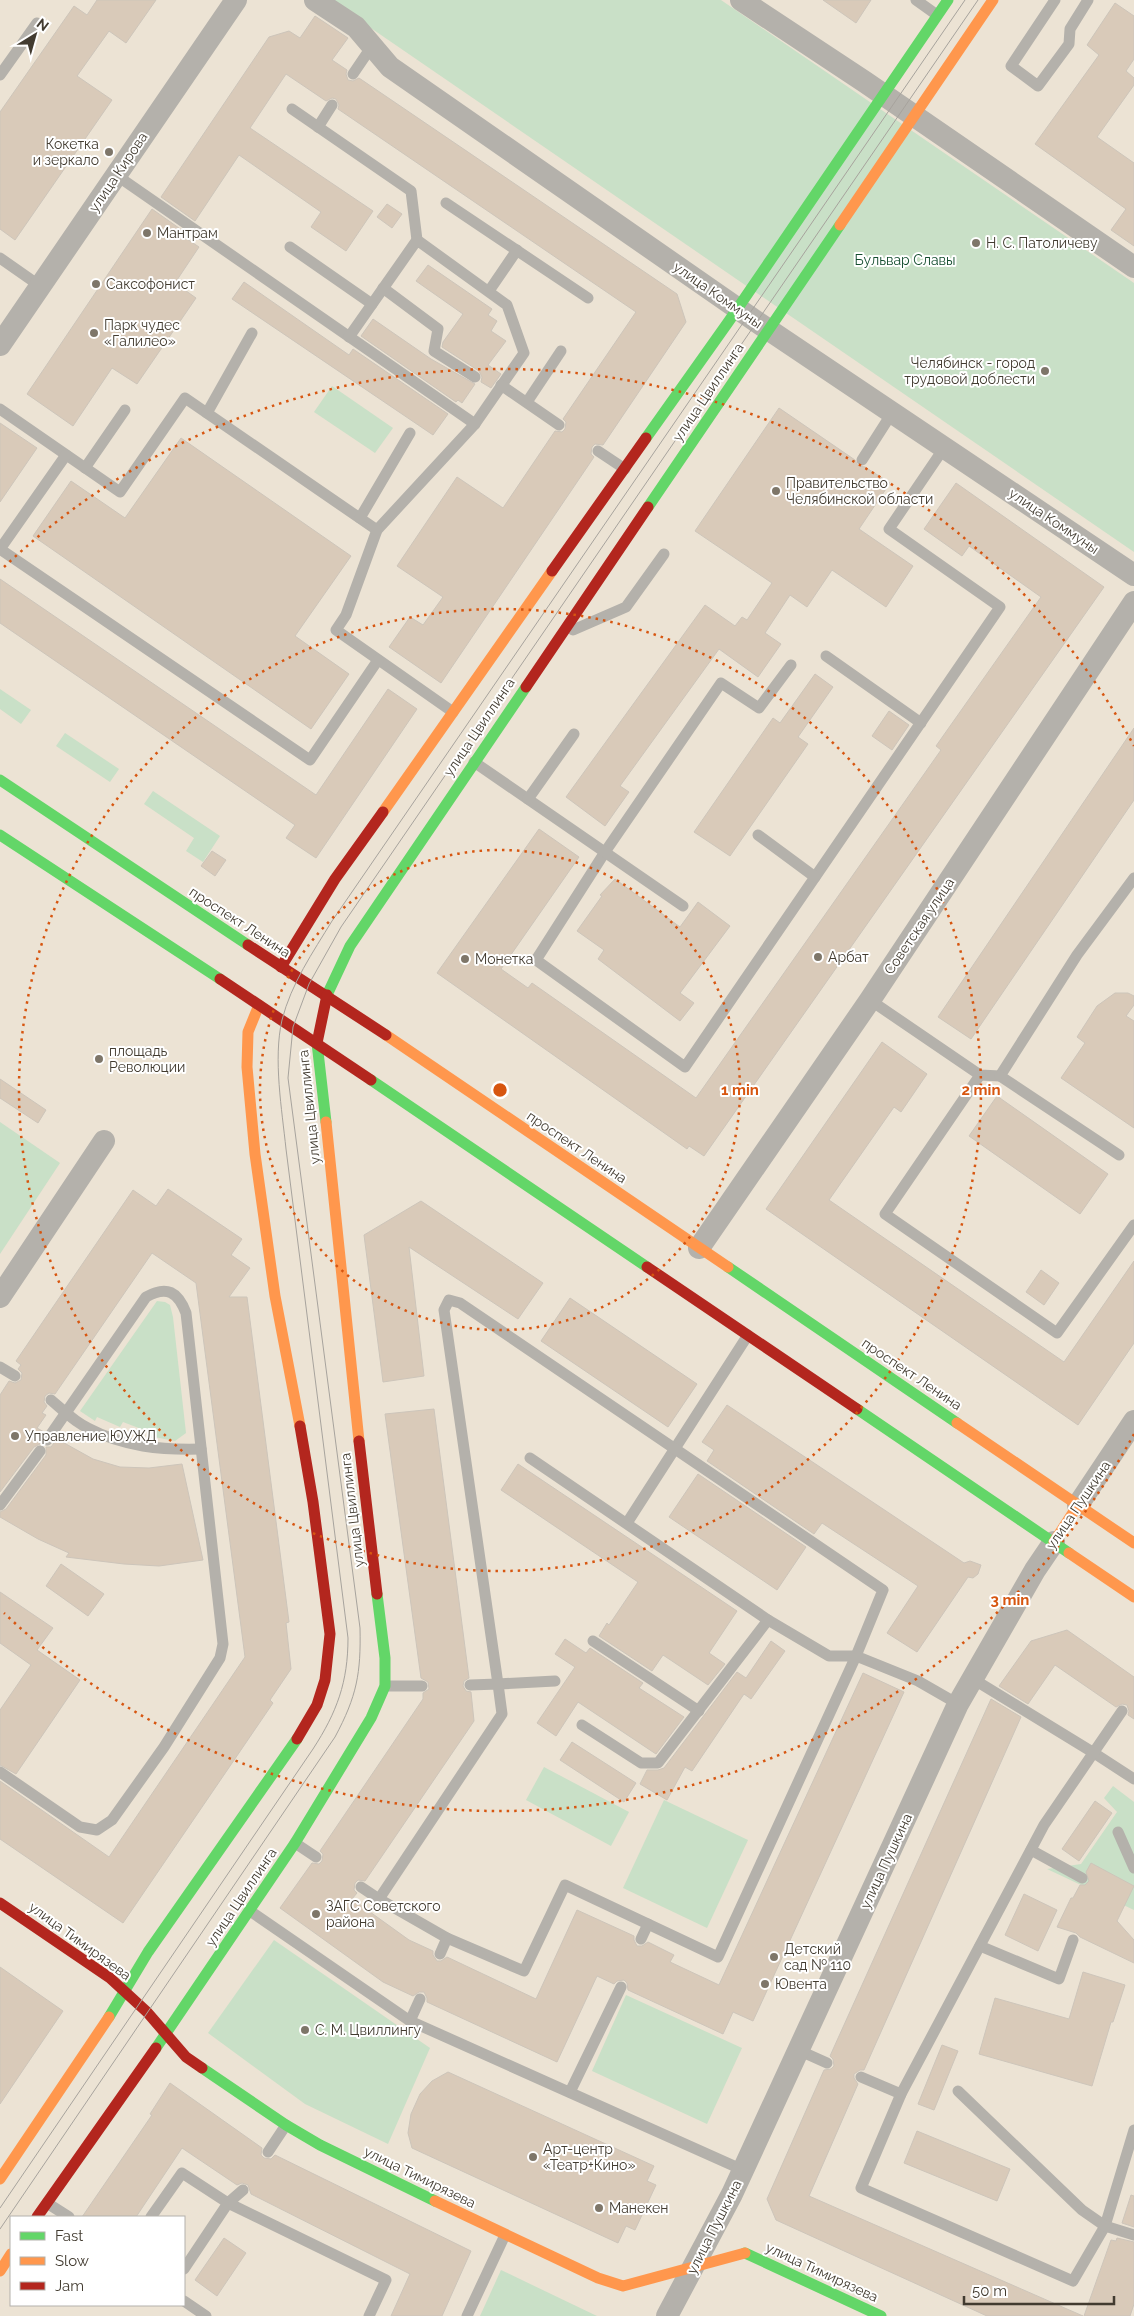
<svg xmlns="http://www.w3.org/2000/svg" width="1134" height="2316" viewBox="0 0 1134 2316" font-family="Raleway,sans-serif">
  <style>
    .green { fill: #c9e0c7 }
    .building { fill: #d9cab9; stroke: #cdc5ba }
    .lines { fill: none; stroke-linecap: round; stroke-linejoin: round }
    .lane { stroke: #b4b1ab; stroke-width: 11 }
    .street { stroke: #b4b1ab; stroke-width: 22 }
    .fast { stroke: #63d668; stroke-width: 11 }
    .slow { stroke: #ff974d; stroke-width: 11 }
    .jam { stroke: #b3261e; stroke-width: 11 }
    .tram { stroke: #a7a39d; stroke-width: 1 }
    .ring { fill: none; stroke: #d75610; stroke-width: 2.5; stroke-dasharray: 2.5 5 }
    .poi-dot { fill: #7e7669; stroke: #fff; stroke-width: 2 }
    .labels { text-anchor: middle; stroke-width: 4; stroke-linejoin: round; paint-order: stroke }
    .poi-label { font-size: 14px; fill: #423b30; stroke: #fff; text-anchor: start }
    .street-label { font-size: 14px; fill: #423b30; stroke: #fff }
    .park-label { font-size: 14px; fill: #134c2e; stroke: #fff }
    .centre { fill: #d75610; stroke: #fff; stroke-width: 2.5 }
    .ring-label { font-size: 15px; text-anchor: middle; font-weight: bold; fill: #d75610; stroke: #fff; stroke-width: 4; stroke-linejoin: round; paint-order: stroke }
  </style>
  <rect width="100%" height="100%" fill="#ece3d4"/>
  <g class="green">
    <polygon points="330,0 721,0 1134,283 1134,552"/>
    <polygon points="332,386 393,428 375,453 314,412"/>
    <polygon points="0,689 31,710 21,724 0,709"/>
    <polygon points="65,733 119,769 110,782 56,746"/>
    <polygon points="153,791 220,836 203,862 186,851 194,838 144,804"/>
    <polygon points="0,1122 60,1163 0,1254"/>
    <polygon points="157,1301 165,1302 170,1305 173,1317 186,1433 175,1441 149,1436 149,1432 123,1422 120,1427 97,1417 95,1421 80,1411"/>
    <polygon points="544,1767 629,1812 611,1846 526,1800"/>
    <polygon points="1113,1786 1134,1802 1134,1910 1047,1869 1081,1864 1117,1812 1104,1798"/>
    <polygon points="664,1800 748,1840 707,1928 623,1888"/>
    <polygon points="274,1940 430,2048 388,2144 305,2104 208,2033"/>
    <polygon points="626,1995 742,2048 707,2124 592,2071"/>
    <polygon points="501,2270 597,2316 480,2316"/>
  </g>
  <g class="building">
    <polygon points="97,0 156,0 126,43 109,31 77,76 112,100 15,240 0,229 0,112 74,6 87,15"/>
    <polygon points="823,0 871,0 856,23"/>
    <polygon points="1115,3 1134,16 1134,59 1126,71 1134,78 1134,85 1097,137 1134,163 1134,246 1111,230 1126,209 1035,144 1099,55 1087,45"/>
    <polygon points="315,16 348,38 332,60 347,70 346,74 348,80 353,81 359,78 677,294 686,322 603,445 595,444 592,447 591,454 594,457 441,683 389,647 410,617 423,625 443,597 397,566 457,477 503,508 555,431 562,432 565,429 566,422 563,419 636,312 338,109 339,105 336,99 332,98 326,101 286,74 250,128 373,211 346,251 311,227 321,212 239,155 195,221 161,197 269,37 289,31 300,38"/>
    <polygon points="387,204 402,214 392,228 377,217"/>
    <polygon points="152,209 186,233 184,237 199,247 175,283 196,298 137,384 112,368 73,426 27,394"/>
    <polygon points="428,265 492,309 488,315 497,321 491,331 506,341 488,365 501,374 491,388 481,382 482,377 479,371 442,347 443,342 463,314 416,281"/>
    <polygon points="244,282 349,355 353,349 448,414 433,435 232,299"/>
    <polygon points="373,319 431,359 475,384 462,403 458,400 456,402 361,336"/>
    <polygon points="779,408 855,460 858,466 865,467 890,483 859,529 913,566 886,607 832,570 807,607 790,595 765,633 781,644 758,677 719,649 620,786 629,792 605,826 566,797 705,605 735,626 742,617 747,620 772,583 695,531"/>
    <polygon points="0,423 37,448 0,502"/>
    <polygon points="181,438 351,556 295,636 349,674 311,729 33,536 71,481 125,518"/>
    <polygon points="956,483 1104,587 704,1156 689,1146 687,1149 437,973 539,829 579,857 501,969 528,988 532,983 696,1098 941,750 936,746 1041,597 969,546 962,556 924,529"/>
    <polygon points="0,579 316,795 388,689 417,709 316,858 286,838 295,825 0,623"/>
    <polygon points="815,674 833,687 798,737 808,744 730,856 694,832 773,718 780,723"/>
    <polygon points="889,711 909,725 892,750 872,736"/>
    <polygon points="1134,728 1134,800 971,1039 938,1017"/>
    <polygon points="212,851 226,860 215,876 201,866"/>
    <polygon points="615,879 680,927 698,902 730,926 680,993 694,1003 680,1021 598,959 604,950 577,931 602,896 600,895"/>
    <polygon points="1115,993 1128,993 1134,996 1134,1005 1126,1016 1134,1021 1134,1128 1061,1078 1085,1043 1077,1037 1097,1006"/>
    <polygon points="882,1042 927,1074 901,1112 894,1107 829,1200 1064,1362 1134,1261 1134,1343 1078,1425 766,1209"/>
    <polygon points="0,1079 46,1110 38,1123 0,1098"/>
    <polygon points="997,1096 1108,1174 1080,1214 969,1136"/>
    <polygon points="168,1189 242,1239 231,1255 250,1268 229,1297 247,1297 289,1622 286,1623 291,1669 270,1700 273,1703 123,1923 0,1839 0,1781 109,1857 245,1657 196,1283 152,1253 55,1394 49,1393 45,1396 44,1402 47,1406 42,1413 46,1415 37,1428 44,1432 40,1439 40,1444 34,1447 0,1492 0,1395 9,1381 15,1383 21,1380 22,1373 18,1369 21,1365 16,1361 133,1190 156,1206"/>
    <polygon points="421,1201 543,1283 518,1319 409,1247 424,1376 383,1382 364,1235"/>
    <polygon points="1041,1270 1059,1283 1044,1305 1026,1292"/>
    <polygon points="570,1298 697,1384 668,1427 541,1341"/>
    <polygon points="727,1405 964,1563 970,1561 981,1565 978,1574 973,1578 968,1577 917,1652 887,1633 918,1586 822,1523 814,1534 707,1461 714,1450 702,1442"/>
    <polygon points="434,1409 469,1678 464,1681 463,1686 466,1691 471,1692 474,1721 365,1881 358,1880 355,1883 354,1890 357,1893 352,1899 409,1940 433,1951 433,1955 437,1961 441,1961 447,1957 536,1999 577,1910 634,1936 634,1940 637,1946 642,1946 648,1942 674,1955 670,1962 719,1985 863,1673 904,1692 753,2021 733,2012 723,2034 628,1990 627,1983 624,1980 617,1981 614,1984 597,1976 557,2062 427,2002 427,1998 424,1992 419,1992 413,1996 383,1982 280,1908 312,1863 319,1864 322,1861 323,1854 320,1851 423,1699 423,1693 429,1689 428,1682 421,1678 385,1414"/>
    <polygon points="57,1439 93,1459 120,1467 149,1468 182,1464 203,1560 159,1566 124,1564 66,1557 69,1553 38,1539 0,1517 0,1512 6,1509 46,1455 46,1447 51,1447"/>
    <polygon points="518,1464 737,1611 709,1653 725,1664 708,1685 663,1655 652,1671 599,1636 607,1623 609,1625 638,1582 501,1490"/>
    <polygon points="698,1474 806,1547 777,1590 669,1517"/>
    <polygon points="61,1564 104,1594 88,1616 46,1586"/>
    <polygon points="0,1592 53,1628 37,1650 80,1680 16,1774 0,1765 0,1710 31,1665 0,1643"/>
    <polygon points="1067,1630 1134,1677 1134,1719 1128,1715 1129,1711 1127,1705 1122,1704 1116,1707 1055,1665 1028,1704 999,1686 1031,1641"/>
    <polygon points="565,1639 586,1653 590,1648 643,1683 639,1688 684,1717 656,1754 578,1702 556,1736 537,1723 575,1667 555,1654"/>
    <polygon points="771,1641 785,1651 751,1699 744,1694 692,1771 685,1767 667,1800 640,1784 647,1770 658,1770 664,1768 737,1672 746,1678"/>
    <polygon points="991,1699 1021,1717 864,2070 860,2070 854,2074 854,2078 858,2084 809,2196 1083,2316 987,2316 776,2220 767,2199 824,2070 831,2069 834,2066 833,2059 830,2056"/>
    <polygon points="572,1742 636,1783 624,1802 560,1760"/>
    <polygon points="1095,1801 1112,1813 1079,1861 1062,1849"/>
    <polygon points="1091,1863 1134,1886 1117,1921 1134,1940 1134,1963 1080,1937 1076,1933 1057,1927 1071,1898 1073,1898 1080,1885 1085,1885 1089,1881 1086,1872"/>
    <polygon points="1024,1894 1057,1910 1038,1951 1005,1935"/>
    <polygon points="0,1967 63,2011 0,2104"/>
    <polygon points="1083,1972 1125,1985 1113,2022 1111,2022 1092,2086 979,2054 995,1998 1069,2019"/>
    <polygon points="942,2045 958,2051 934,2110 918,2104"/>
    <polygon points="448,2072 654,2166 647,2181 656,2185 635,2230 626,2226 618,2243 412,2148 408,2133 411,2114 420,2094 432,2081"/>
    <polygon points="170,2083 262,2148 261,2155 264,2158 271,2159 275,2155 471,2251 442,2316 391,2316 410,2274 251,2194 248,2185 242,2183 237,2185 182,2148 136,2217 82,2217 152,2115 150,2114"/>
    <polygon points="917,2131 1010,2169 997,2201 904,2163"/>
    <polygon points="1131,2195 1134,2196 1134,2227 1122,2223"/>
    <polygon points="224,2238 246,2253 217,2296 195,2280"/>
    <polygon points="1117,2238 1134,2242 1134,2304 1130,2316 1084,2316 1111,2240 1116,2241"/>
  </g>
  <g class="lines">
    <g class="lane">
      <polyline points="916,0 937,15"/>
      <polyline points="1055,0 1011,66 1038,86 1069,44 1070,29 1088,0"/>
      <polyline points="353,74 372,46"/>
      <polyline points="0,75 37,23"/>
      <polyline points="292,109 411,191 417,240"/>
      <polyline points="318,127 332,105"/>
      <polyline points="116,175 475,424"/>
      <polyline points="446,203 588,298"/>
      <polyline points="290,247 372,304"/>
      <polyline points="0,258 40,286"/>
      <polyline points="383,288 438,329 434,351 475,377"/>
      <polyline points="489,291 517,250"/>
      <polyline points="349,337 417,240 507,305 524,353 475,424 377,530 346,615 336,630 453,712"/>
      <polyline points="501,385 559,425"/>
      <polyline points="527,402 561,351"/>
      <polyline points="0,409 120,492 185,398 377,530"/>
      <polyline points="207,413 252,333"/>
      <polyline points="598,451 625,469"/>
      <polyline points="66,455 0,549 310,760 378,660"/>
      <polyline points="862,460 892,413"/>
      <polyline points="85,468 125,410"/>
      <polyline points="360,518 410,433"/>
      <polyline points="573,630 626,607 664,554"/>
      <polyline points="826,656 921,723"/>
      <polyline points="791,665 759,708 721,683 605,852 536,960 685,1067 1000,607 889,529 944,448"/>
      <polyline points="474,762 683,906"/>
      <polyline points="528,799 574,734"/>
      <polyline points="758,835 815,877"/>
      <polyline points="870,1000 980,1075 1000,1076 1077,955 1134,878"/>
      <polyline points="980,1075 885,1214 1057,1333 1134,1225"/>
      <polyline points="1000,1076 1119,1155"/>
      <polyline points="0,1367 15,1376"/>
      <path d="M 51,1400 C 62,1409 74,1422 88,1428 C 124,1447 161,1450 201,1449"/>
      <polyline points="0,1505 40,1451"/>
      <polyline points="627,1523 748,1335"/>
      <polyline points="593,1641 699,1711"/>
      <polyline points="973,1679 1094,1753 1134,1779"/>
      <polyline points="555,1681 498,1684 444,1310 449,1300 460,1303 883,1590 856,1656 918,1681 958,1704"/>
      <polyline points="470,1685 498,1684 502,1714 379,1899 447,1938 524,1971 565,1885 718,1957 856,1656 829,1656 768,1620 530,1458"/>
      <polyline points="385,1686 422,1686"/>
      <polyline points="1122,1711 1044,1825 901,2094 861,2188 1073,2281 1105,2226 1134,2130"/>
      <polyline points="582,1725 641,1763 658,1763 768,1620"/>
      <path d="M 0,1772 L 80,1827 L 97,1830 L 112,1820 L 164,1747 L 220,1658 L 223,1644 L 186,1313 C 178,1292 167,1285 146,1297 L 47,1440"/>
      <polyline points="1118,1832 1134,1868"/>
      <polyline points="295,1843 316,1857"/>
      <polyline points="1031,1850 1082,1878"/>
      <polyline points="361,1887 379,1899"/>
      <polyline points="250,1911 410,2021 743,2170"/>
      <polyline points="641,1939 648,1924"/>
      <polyline points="980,1946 1059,1979 1073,1940"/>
      <polyline points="440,1954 447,1938"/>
      <polyline points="410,2021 420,1999"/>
      <polyline points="798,2050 827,2063"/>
      <polyline points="861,2077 901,2094"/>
      <polyline points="958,2091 1082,2210 1105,2226 1134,2235"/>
      <polyline points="570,2092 621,1987"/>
      <polyline points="268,2152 286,2125"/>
      <polyline points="47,2203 69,2217"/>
      <polyline points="151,2217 182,2173 228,2203 386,2280 369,2316"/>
      <polyline points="184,2269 228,2203 243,2190"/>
      <polyline points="184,2301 206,2316"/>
      <polyline points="467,2316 505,2235"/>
    </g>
    <g class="street">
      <polyline points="315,0 356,27 390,67 757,322 1134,575"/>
      <polyline points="741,0 865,82 1134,267"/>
      <polyline points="0,345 236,0"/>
      <polyline points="699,1248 870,1000 1134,602"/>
      <polyline points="0,1297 104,1141"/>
      <polyline points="1078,1505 1134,1421"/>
      <polyline points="667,2316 732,2194 958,1704 1035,1570 1054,1542"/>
    </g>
    <g class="fast">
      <polyline points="646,438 729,321 948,0"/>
      <polyline points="648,507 840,225"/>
      <polyline points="0,780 248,945"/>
      <polyline points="0,835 220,979"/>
      <polyline points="327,995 350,946 526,687"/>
      <polyline points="317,1043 326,1122"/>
      <polyline points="371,1080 647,1267"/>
      <polyline points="728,1267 957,1423"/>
      <polyline points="857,1409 1069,1553"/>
      <polyline points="109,2017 148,1952 297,1739"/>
      <polyline points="156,2048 295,1843 371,1718 385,1686 385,1658 377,1594"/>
      <polyline points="202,2068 286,2125 320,2145 435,2201"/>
      <polyline points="745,2253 881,2316"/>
    </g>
    <g class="slow">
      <polyline points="840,225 993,0"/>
      <polyline points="383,812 552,571"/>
      <polyline points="259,1005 248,1032 247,1067 255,1154 275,1296 300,1426"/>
      <polyline points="386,1035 728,1267"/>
      <polyline points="326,1122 359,1441"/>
      <polyline points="957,1423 1134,1543"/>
      <polyline points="1054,1542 1078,1505"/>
      <polyline points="1069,1553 1134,1597"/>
      <polyline points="0,2179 109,2017"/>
      <polyline points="435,2201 598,2278 623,2286 745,2253"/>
      <polyline points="0,2271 11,2254"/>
    </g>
    <g class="jam">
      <polyline points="552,571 646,438"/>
      <polyline points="526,687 648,507"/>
      <polyline points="248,945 386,1035"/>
      <polyline points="281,967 335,879 383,812"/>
      <polyline points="220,979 371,1080"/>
      <polyline points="317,1043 327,995"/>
      <polyline points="647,1267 857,1409"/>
      <polyline points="359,1441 377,1594"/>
      <polyline points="297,1739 317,1705 325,1680 330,1634 313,1502 300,1426"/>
      <polyline points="0,1903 110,1978 147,2012 186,2057 202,2068"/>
      <polyline points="37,2217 156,2048"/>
    </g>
    <g class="tram">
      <path d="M 0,2208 L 313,1749 C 337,1712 348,1682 348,1638 L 286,1149 C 282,1110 273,1059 282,1020 C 291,984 313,952 332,921 L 965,0"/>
      <path d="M 0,2229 L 335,1737 C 357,1696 361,1673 360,1628 L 288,1078 L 293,1027 L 309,984 L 341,927 L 978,0"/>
    </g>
  </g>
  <g class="ring">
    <circle cx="500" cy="1090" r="240"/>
    <circle cx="500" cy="1090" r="481"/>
    <path d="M1134 1434A721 721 0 0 1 4 1613M4 567A721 721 0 0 1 1134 746"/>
  </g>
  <g class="poi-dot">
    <circle cx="109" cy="152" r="5"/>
    <circle cx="147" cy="233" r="5"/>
    <circle cx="976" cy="243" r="5"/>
    <circle cx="96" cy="284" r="5"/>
    <circle cx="94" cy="333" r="5"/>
    <circle cx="1045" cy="371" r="5"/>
    <circle cx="776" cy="491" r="5"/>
    <circle cx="818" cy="957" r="5"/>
    <circle cx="465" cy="959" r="5"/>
    <circle cx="99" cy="1059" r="5"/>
    <circle cx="15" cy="1436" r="5"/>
    <circle cx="316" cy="1914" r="5"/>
    <circle cx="774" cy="1957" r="5"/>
    <circle cx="765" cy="1984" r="5"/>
    <circle cx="305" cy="2030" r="5"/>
    <circle cx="533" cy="2157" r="5"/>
    <circle cx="599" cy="2208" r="5"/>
  </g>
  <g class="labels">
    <g class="poi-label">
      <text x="99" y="149" text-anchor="end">Кокетка<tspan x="99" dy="16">и зеркало</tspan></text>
      <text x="157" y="238">Мантрам</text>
      <text x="986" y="248">Н. С. Патоличеву</text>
      <text x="106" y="289">Саксофонист</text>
      <text x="104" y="330">Парк чудес<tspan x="104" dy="16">«Галилео»</tspan></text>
      <text x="1035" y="368" text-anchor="end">Челябинск - город<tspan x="1035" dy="16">трудовой доблести</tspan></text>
      <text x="786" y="488">Правительство<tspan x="786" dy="16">Челябинской области</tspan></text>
      <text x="828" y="962">Арбат</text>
      <text x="475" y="964">Монетка</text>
      <text x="109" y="1056">площадь<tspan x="109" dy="16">Революции</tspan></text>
      <text x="25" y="1441">Управление ЮУЖД</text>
      <text x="326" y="1911">ЗАГС Советского<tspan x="326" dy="16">района</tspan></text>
      <text x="784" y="1954">Детский<tspan x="784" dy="16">сад № 110</tspan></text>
      <text x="775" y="1989">Ювента</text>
      <text x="315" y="2035">С. М. Цвиллингу</text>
      <text x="543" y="2154">Арт-центр<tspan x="543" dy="16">«Театр+Кино»</tspan></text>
      <text x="609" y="2213">Манекен</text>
    </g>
    <g class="street-label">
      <text transform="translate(118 172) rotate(-56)" y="5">улица Кирова</text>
      <text transform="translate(718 295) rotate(35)" y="5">улица Коммуны</text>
      <text transform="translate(708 392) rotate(-56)" y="5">улица Цвиллинга</text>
      <text transform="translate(1054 521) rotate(34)" y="5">улица Коммуны</text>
      <text transform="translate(479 727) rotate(-56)" y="5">улица Цвиллинга</text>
      <text transform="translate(240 922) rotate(33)" y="5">проспект Ленина</text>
      <text transform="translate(919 926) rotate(-56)" y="5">Советская улица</text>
      <text transform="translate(309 1107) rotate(-96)" y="5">улица Цвиллинга</text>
      <text transform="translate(577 1147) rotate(34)" y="5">проспект Ленина</text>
      <text transform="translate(912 1374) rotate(34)" y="5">проспект Ленина</text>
      <text transform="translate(1078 1505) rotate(-56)" y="5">улица Пушкина</text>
      <text transform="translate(352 1510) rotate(-97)" y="5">улица Цвиллинга</text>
      <text transform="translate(886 1861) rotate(-65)" y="5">улица Пушкина</text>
      <text transform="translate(241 1897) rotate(-56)" y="5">улица Цвиллинга</text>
      <text transform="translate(80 1941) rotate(36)" y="5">улица Тимирязева</text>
      <text transform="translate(420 2177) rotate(26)" y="5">улица Тимирязева</text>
      <text transform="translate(714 2227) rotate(-63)" y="5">улица Пушкина</text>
      <text transform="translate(822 2272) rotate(25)" y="5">улица Тимирязева</text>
    </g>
    <g class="park-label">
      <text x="905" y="265">Бульвар Славы</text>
    </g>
  </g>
  <circle cx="500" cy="1090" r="8" class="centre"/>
  <g class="ring-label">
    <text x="740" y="1095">1 min</text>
    <text x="981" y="1095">2 min</text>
    <text x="1010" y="1605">3 min</text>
  </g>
  <rect x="10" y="2216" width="175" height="90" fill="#ffffff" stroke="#b3b1ac"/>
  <rect x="20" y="2232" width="25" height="8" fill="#63d668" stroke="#b3b1ac"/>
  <text x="55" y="2241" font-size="15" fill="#423b30">Fast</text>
  <rect x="20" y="2257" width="25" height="8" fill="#ff974d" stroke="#b3b1ac"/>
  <text x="55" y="2266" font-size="15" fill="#423b30">Slow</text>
  <rect x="20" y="2282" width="25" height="8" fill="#b3261e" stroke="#b3b1ac"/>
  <text x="55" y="2291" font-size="15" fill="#423b30">Jam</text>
  <g transform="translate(35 35) rotate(37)" stroke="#ffffff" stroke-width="4" paint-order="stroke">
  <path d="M0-4L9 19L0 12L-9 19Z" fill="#423b30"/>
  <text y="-8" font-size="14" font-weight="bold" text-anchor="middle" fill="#423b30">N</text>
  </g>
  <path d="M964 2296v8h150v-8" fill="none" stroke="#423b30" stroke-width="2.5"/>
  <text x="972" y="2296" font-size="15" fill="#423b30" stroke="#ffffff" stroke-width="4" paint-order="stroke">50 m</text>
</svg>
